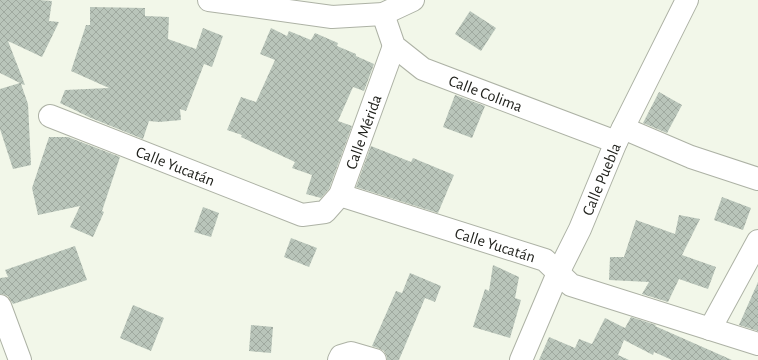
<svg xmlns="http://www.w3.org/2000/svg" width="758" height="360" viewBox="0 0 758 360" font-family="'Alegreya Sans',sans-serif">
  <style>
    .building { fill: url(#building-cross-hatch) }
    .lines { fill: none; stroke-linecap: round; stroke-linejoin: round }
    .minor-casing { stroke: #adb2a5; stroke-width: 24 }
    .minor { stroke: #fff; stroke-width: 22 }
    .labels { text-anchor: middle; stroke-width: 3.5; stroke-linejoin: round; paint-order: stroke }
    .street-label { font-size: 16px; fill: #21221d; stroke: #fff }
  </style>
  <defs>
    <pattern id="building-cross-hatch" width="8" height="8" patternUnits="userSpaceOnUse"><rect width="8" height="8" fill="#b9c5ba"/><path d="M0 0l8 8M0 8l8-8" fill="none" stroke="#9fa99f"/></pattern>
  </defs>
  <rect width="100%" height="100%" fill="#f2f7e9"/>
  <g class="building">
    <polygon points="0,0 39,0 52,1 49,21 59,22 42,57 8,41 25,85 21,84 28,104 31,165 13,169 0,129 0,89 20,83 0,73"/>
    <polygon points="90,7 145,8 145,16 169,17 168,39 196,49 203,28 223,36 212,67 204,64 186,111 180,109 181,120 159,122 149,121 143,139 91,118 60,103 65,90 109,88 71,71 86,25 90,25"/>
    <polygon points="470,11 496,28 481,51 455,34"/>
    <polygon points="271,28 287,36 289,31 311,40 315,33 338,43 337,46 356,54 356,56 374,64 364,91 353,87 338,121 352,126 329,189 321,198 306,194 312,175 292,168 295,162 241,137 242,135 227,130 241,97 256,102 275,60 260,54"/>
    <polygon points="659,92 682,105 667,133 643,123"/>
    <polygon points="455,95 485,106 472,138 443,127"/>
    <polygon points="49,137 68,137 120,157 102,211 104,212 93,237 70,227 80,206 38,215 32,188"/>
    <polygon points="371,146 411,162 413,158 454,175 438,213 356,187"/>
    <polygon points="722,197 751,208 743,230 714,220"/>
    <polygon points="203,207 219,213 211,237 194,232"/>
    <polygon points="679,215 700,219 682,255 716,267 708,289 679,279 668,302 642,294 649,282 609,280 610,257 624,257 636,220 675,234"/>
    <polygon points="291,238 317,248 309,267 284,257"/>
    <polygon points="75,246 87,280 13,304 8,296 2,294 0,294 0,278 8,277 5,270"/>
    <polygon points="493,265 519,277 515,298 521,300 510,338 473,327 485,289 489,291"/>
    <polygon points="410,273 441,286 435,302 425,298 399,360 387,360 387,357 384,351 378,348 372,346 396,291 402,293"/>
    <polygon points="758,282 758,331 739,325"/>
    <polygon points="133,305 164,318 151,351 120,338"/>
    <polygon points="631,317 656,325 655,326 732,360 672,360 654,352 653,355 624,340 618,355 629,360 539,360 549,337 575,348 579,339 592,344 605,318 625,328"/>
    <polygon points="251,325 273,327 271,353 249,351"/>
  </g>
  <g class="lines">
    <defs>
      <g id="minor">
        <polyline points="209,0 332,17 383,14 413,0"/>
        <path id="s1" d="M 383,14 L 394,46 L 423,69 L 616,142"/>
        <path id="s2" d="M 50,116 L 302,215 L 325,212 L 340,195 L 394,46"/>
        <polyline points="623,128 691,157 758,179"/>
        <path id="s3" d="M 340,195 L 545,260 L 571,285 L 758,344"/>
        <polyline points="0,306 20,360"/>
        <polyline points="710,329 758,241"/>
        <polyline points="339,360 341,356 351,353 375,360"/>
        <path id="s4" d="M 521,360 L 558,273 L 580,229 L 616,142 L 687,0"/>
      </g>
    </defs>
    <use href="#minor" class="minor-casing"/>
    <use href="#minor" class="minor"/>
  </g>
  <g class="labels">
    <g class="street-label">
      <text dy="6" stroke="none"><textPath href="#s1" startOffset="138">Calle Colima</textPath></text>
      <text dy="6" stroke="none"><textPath href="#s2" startOffset="384">Calle Mérida</textPath></text>
      <text dy="6" stroke="none"><textPath href="#s2" startOffset="135">Calle Yucatán</textPath></text>
      <text dy="6" stroke="none"><textPath href="#s4" startOffset="198">Calle Puebla</textPath></text>
      <text dy="6" stroke="none"><textPath href="#s3" startOffset="163">Calle Yucatán</textPath></text>
    </g>
  </g>
</svg>
